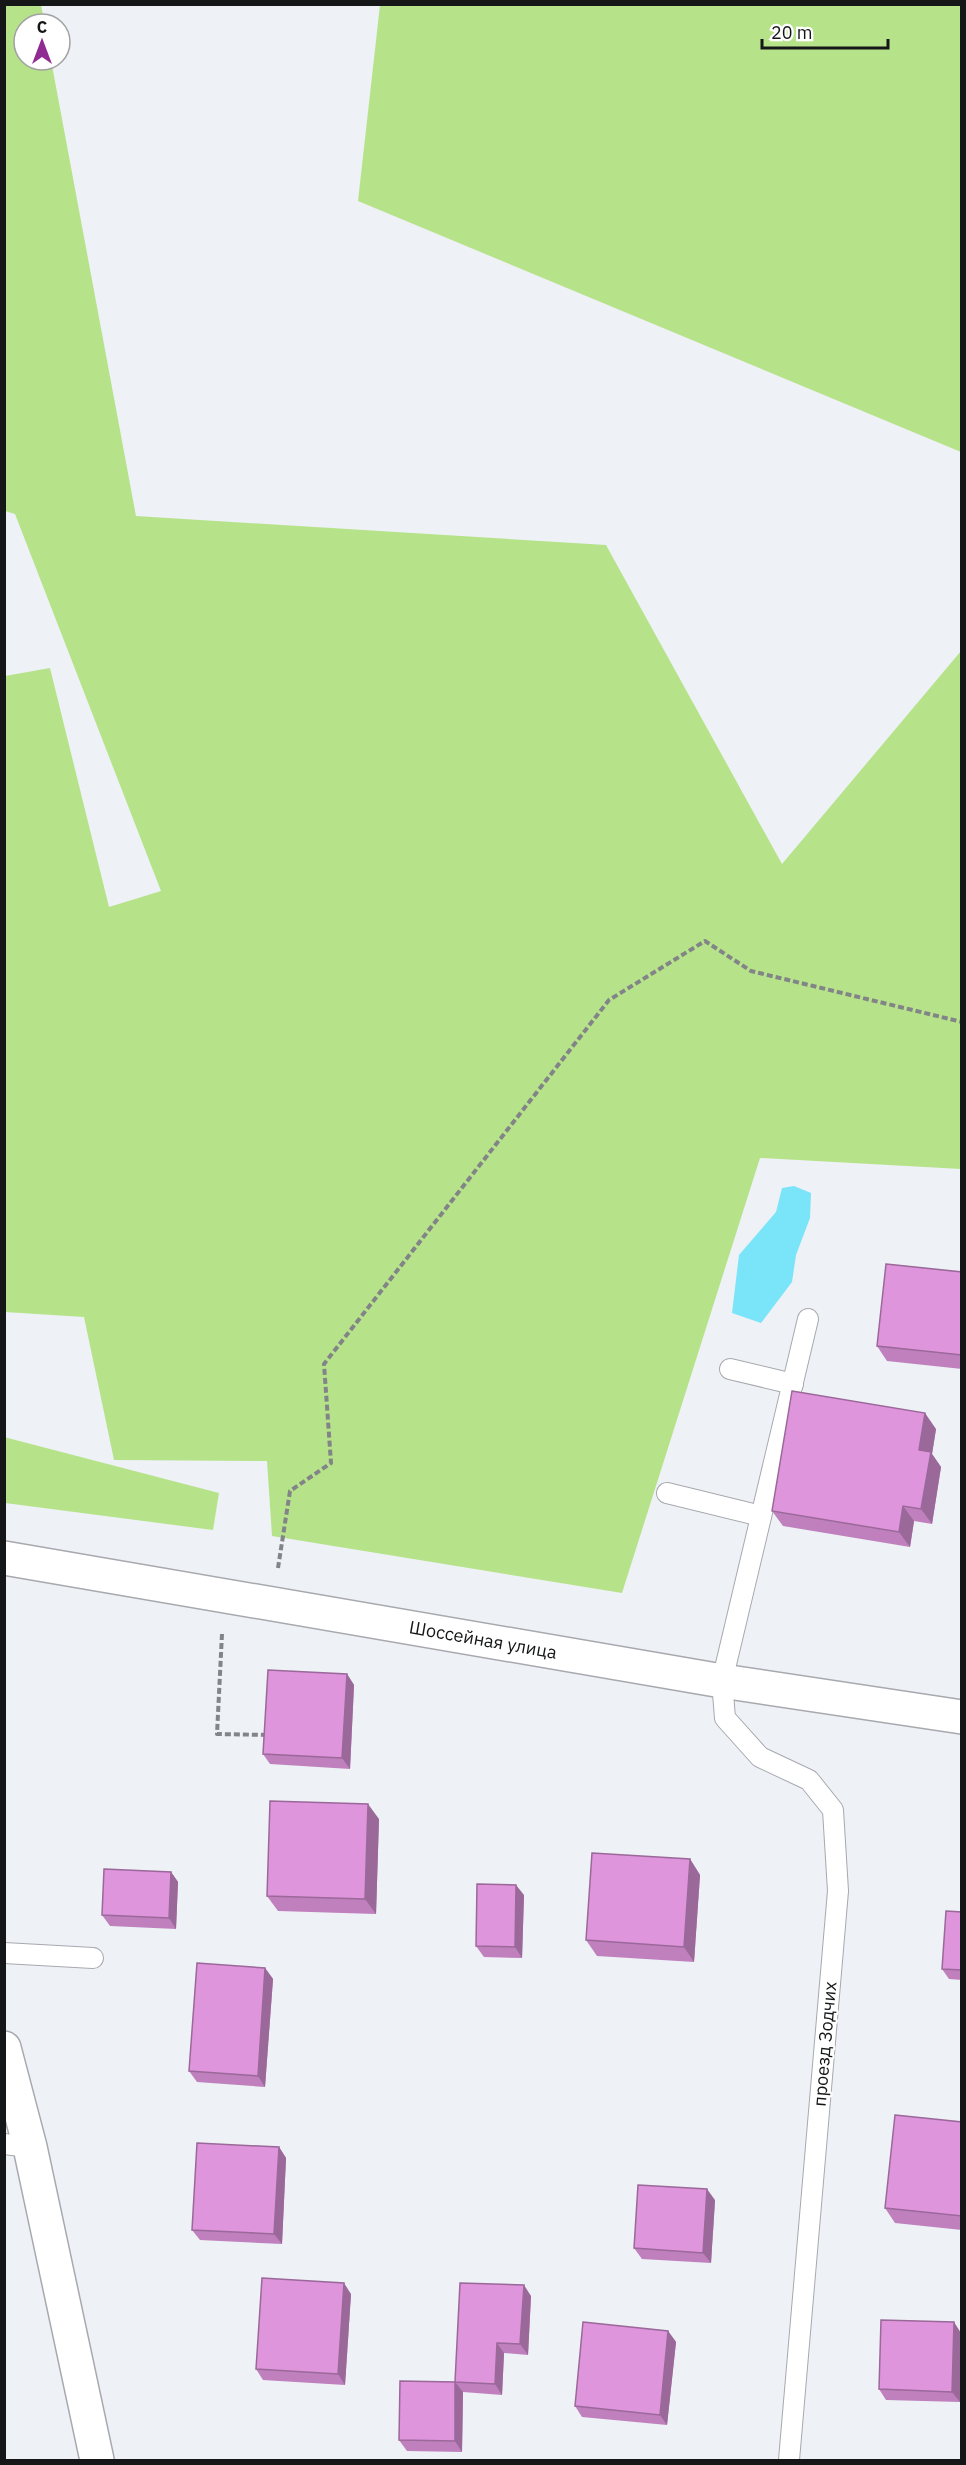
<svg xmlns="http://www.w3.org/2000/svg" width="966" height="2465" viewBox="0 0 966 2465" font-family="'IBM Plex Sans',sans-serif">
  <style>
    .green { fill: #b6e38a }
    .water { fill: #7ae4f8 }
    .lines { fill: none; stroke-linecap: round; stroke-linejoin: round }
    .lane-casing { stroke: #a7a9ae; stroke-width: 22 }
    .street-casing { stroke: #a7a9ae; stroke-width: 36 }
    .secondary-casing { stroke: #a7a9ae; stroke-width: 36 }
    .path { stroke: #828487; stroke-width: 4; stroke-dasharray: 6 3; stroke-linecap: butt }
    .lane { stroke: #fff; stroke-width: 20 }
    .street { stroke: #fff; stroke-width: 33 }
    .secondary { stroke: #fff; stroke-width: 33 }
    .wall { fill: #bf80bd }
    .shaded-wall { fill: #9b689a }
    .building { fill: #de95dc; stroke: #9b689a; stroke-width: 1.5 }
    .labels { text-anchor: middle; stroke-width: 4.5; stroke-linejoin: round; paint-order: stroke }
    .street-label { font-size: 18px; fill: #151617; stroke: #fff }
  </style>
  <rect width="100%" height="100%" fill="#eef1f6"/>
  <g class="green">
    <polygon points="5,4 41,5 45,24 24,24 24,60 51,60 136,516 606,545 782,864 961,651 961,1169 760,1158 622,1593 272,1536 267,1461 114,1460 84,1317 5,1312 5,676 50,668 109,907 161,891 15,514 5,511"/>
    <polygon points="380,5 961,5 961,452 358,201"/>
    <polygon points="4,1437 219,1493 213,1530 5,1503"/>
  </g>
  <polygon class="water" points="794,1186 811,1193 810,1218 796,1255 792,1282 761,1323 732,1313 739,1255 776,1212 782,1188"/>
  <g class="lines">
    <defs>
      <g id="lane">
        <polyline points="730,1369 793,1384"/>
        <polyline points="667,1493 761,1516"/>
        <polyline points="4,1953 93,1958"/>
        <polyline points="4,2144 30,2147"/>
        <polyline points="789,2460 838,1891 833,1810 809,1780 760,1757 725,1718 722,1681 808,1319"/>
      </g>
      <polyline id="street" points="4,1558 722,1681 962,1717"/>
      <polyline id="secondary" points="4,2048 30,2147 97,2460"/>
    </defs>
    <use href="#lane" class="lane-casing"/>
    <use href="#street" class="street-casing"/>
    <use href="#secondary" class="secondary-casing"/>
    <g class="path">
      <polyline points="278,1568 290,1491 331,1463 324,1364 609,1000 705,941 751,971 962,1022"/>
      <polyline points="222,1634 217,1734 268,1735"/>
    </g>
    <use href="#lane" class="lane"/>
    <use href="#street" class="street"/>
    <use href="#secondary" class="secondary"/>
  </g>
  <g class="wall">
    <polygon points="962,1272 962,1369 887,1361 877,1346"/>
    <polygon points="936,1429 932,1454 941,1467 932,1524 914,1521 910,1547 783,1526 772,1511"/>
    <polygon points="347,1674 354,1685 350,1769 270,1764 263,1754"/>
    <polygon points="379,1819 376,1914 278,1911 267,1896"/>
    <polygon points="690,1859 700,1875 694,1962 597,1956 586,1940"/>
    <polygon points="171,1872 178,1882 176,1929 110,1926 102,1915"/>
    <polygon points="524,1895 522,1958 484,1957 476,1946"/>
    <polygon points="962,1912 962,1980 949,1979 942,1969"/>
    <polygon points="265,1968 273,1979 265,2087 197,2082 189,2071"/>
    <polygon points="962,2122 962,2230 895,2223 885,2208"/>
    <polygon points="279,2147 286,2158 282,2244 200,2240 192,2230"/>
    <polygon points="715,2200 711,2263 642,2259 634,2248"/>
    <polygon points="351,2294 345,2385 263,2380 256,2369"/>
    <polygon points="531,2296 528,2355 504,2353 502,2395 463,2392 462,2452 407,2451 399,2440 455,2382"/>
    <polygon points="668,2331 676,2342 667,2425 582,2417 575,2406"/>
    <polygon points="961,2333 960,2402 886,2400 879,2389"/>
  </g>
  <g class="shaded-wall">
    <polygon points="925,1413 936,1429 932,1454 941,1467 932,1524 921,1509 919,1450"/>
    <polygon points="903,1506 914,1521 910,1547 899,1532"/>
    <polygon points="347,1674 354,1685 350,1769 342,1758"/>
    <polygon points="368,1804 379,1819 376,1914 365,1899"/>
    <polygon points="690,1859 700,1875 694,1962 684,1947"/>
    <polygon points="171,1872 178,1882 176,1929 169,1918"/>
    <polygon points="516,1885 524,1895 522,1958 515,1947"/>
    <polygon points="265,1968 273,1979 265,2087 258,2076"/>
    <polygon points="279,2147 286,2158 282,2244 274,2234"/>
    <polygon points="707,2189 715,2200 711,2263 703,2253"/>
    <polygon points="344,2283 351,2294 345,2385 338,2374"/>
    <polygon points="524,2285 531,2296 528,2355 520,2344"/>
    <polygon points="954,2322 961,2333 960,2402 952,2392"/>
    <polygon points="668,2331 676,2342 667,2425 660,2415"/>
    <polygon points="497,2343 504,2353 502,2395 495,2384"/>
    <polygon points="455,2382 463,2392 462,2452 455,2441"/>
  </g>
  <g class="building">
    <polygon points="886,1264 962,1272 962,1355 877,1346"/>
    <polygon points="792,1391 925,1413 919,1450 931,1452 921,1509 903,1506 899,1532 772,1511"/>
    <polygon points="268,1670 347,1674 342,1758 263,1754"/>
    <polygon points="270,1801 368,1804 365,1899 267,1896"/>
    <polygon points="592,1853 690,1859 684,1947 586,1940"/>
    <polygon points="104,1869 171,1872 169,1918 102,1915"/>
    <polygon points="477,1884 516,1885 515,1947 476,1946"/>
    <polygon points="946,1911 962,1912 962,1970 942,1969"/>
    <polygon points="197,1963 265,1968 258,2076 189,2071"/>
    <polygon points="895,2115 962,2122 962,2216 885,2208"/>
    <polygon points="197,2143 279,2147 274,2234 192,2230"/>
    <polygon points="638,2185 707,2189 703,2253 634,2248"/>
    <polygon points="262,2278 344,2283 338,2374 256,2369"/>
    <polygon points="460,2283 524,2285 520,2344 497,2343 495,2384 455,2382"/>
    <polygon points="881,2320 954,2322 952,2392 879,2389"/>
    <polygon points="583,2322 668,2331 660,2415 575,2406"/>
    <polygon points="400,2381 455,2382 455,2441 399,2440"/>
  </g>
  <g class="labels">
    <g class="street-label">
      <text transform="translate(483 1640) rotate(10)" y="6">Шоссейная улица</text>
      <text transform="translate(825 2044) rotate(-85)" y="6">проезд Зодчих</text>
    </g>
  </g>
  <rect width="966" height="2465" fill="none" stroke="#151617" stroke-width="12"/>
  <g transform="translate(42 42)"><circle r="28" fill="#ffffff" stroke="#a1a2a2" stroke-width="1.5"/>
  <path d="M0-4.5L10 22L0 15L-10 22Z" fill="#902b91"/>
  <text y="-9" font-size="16" font-weight="bold" text-anchor="middle" fill="#151617">С</text>
  </g>
  <path d="M762 39v9h126v-9" fill="none" stroke="#151617" stroke-width="3"/>
  <text x="771" y="39" font-size="18" fill="#151617" stroke="#ffffff" stroke-width="4.5" paint-order="stroke">20 m</text>
</svg>
